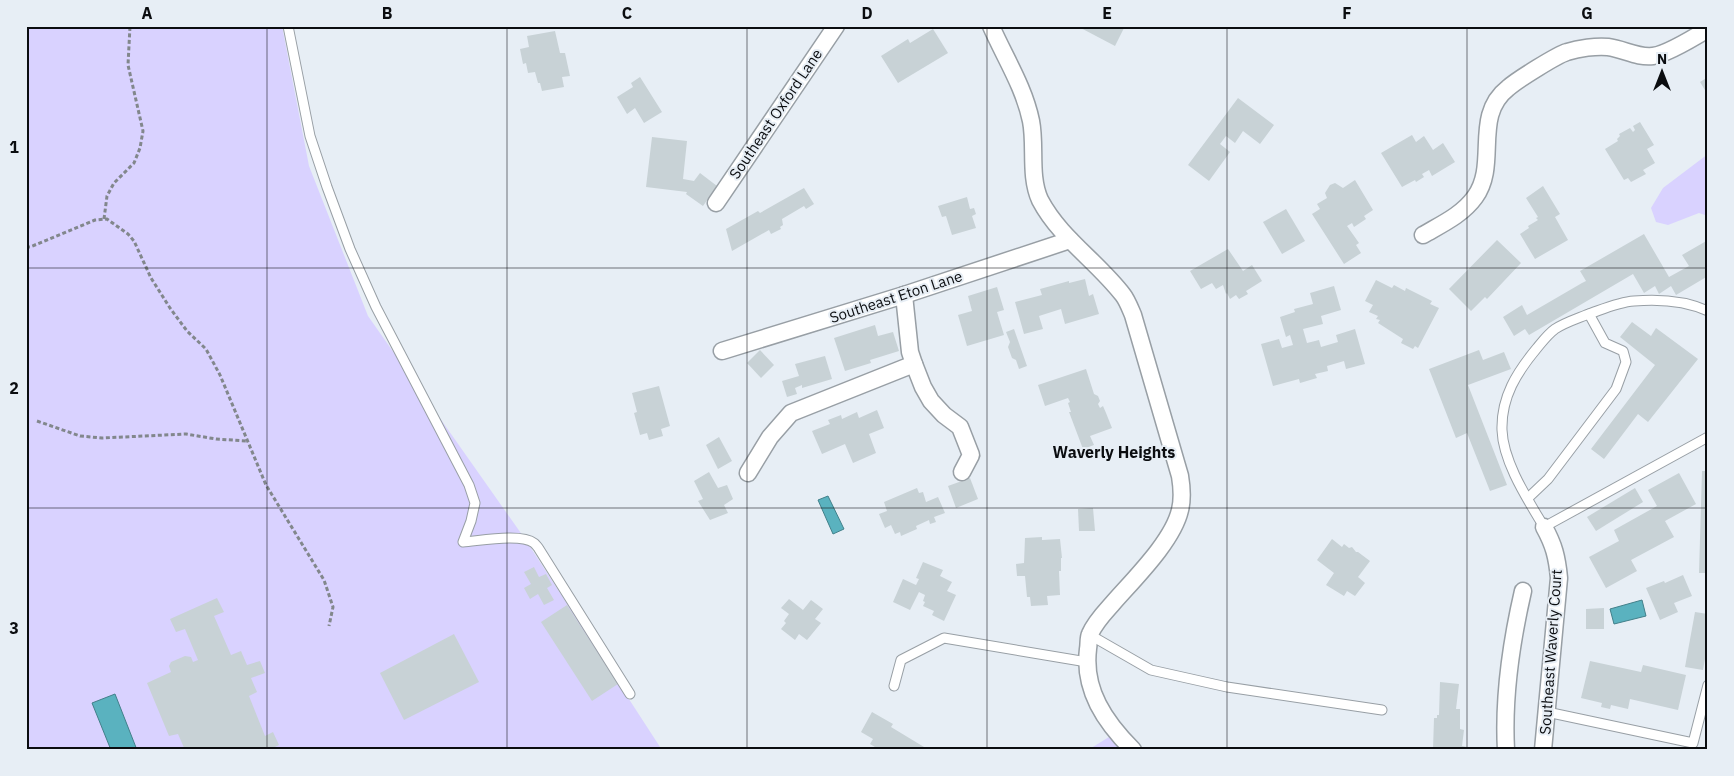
<svg xmlns="http://www.w3.org/2000/svg" width="1734" height="776" viewBox="0 0 1734 776" font-family="'IBM Plex Sans',sans-serif">
  <style>
    .green { fill: #d9d2ff }
    .water { fill: #5ab2bf; stroke: #42808a }
    .building { fill: #c8d2d6 }
    .lines { fill: none; stroke-linecap: round; stroke-linejoin: round }
    .lane-casing { stroke: #989fa5; stroke-width: 11 }
    .street-casing { stroke: #989fa5; stroke-width: 19 }
    .path { stroke: #82878c; stroke-width: 3; stroke-dasharray: 4 2.5; stroke-linecap: butt }
    .lane { stroke: #fff; stroke-width: 9 }
    .street { stroke: #fff; stroke-width: 16 }
    .grid { fill: none; stroke: #0b0d10; stroke-width: 1; stroke-opacity: 0.55 }
    .labels { text-anchor: middle; stroke-width: 4; stroke-linejoin: round; paint-order: stroke }
    .street-label { font-size: 15px; fill: #0b0d10; stroke: #e7eef5 }
    .neighbourhood-label { font-size: 16px; font-weight: bold; fill: #0b0d10; stroke: #e7eef5 }
    .neatline { fill: none; stroke: #0b0d10; stroke-width: 2 }
    .grid-label { font-size: 16px; text-anchor: middle; font-weight: bold; fill: #0b0d10 }
  </style>
  <rect width="100%" height="100%" fill="#e7eef5"/>
  <g class="green">
    <polygon points="26,26 282,26 309,166 368,316 525,539 662,750 26,750"/>
    <polygon points="1708,154 1708,216 1699,213 1668,225 1656,222 1651,208 1663,188"/>
    <polygon points="1109,737 1124,750 1088,750"/>
  </g>
  <g class="water">
    <polygon points="828,496 844,529 833,534 818,500"/>
    <polygon points="1642,600 1646,616 1614,624 1610,609"/>
    <polygon points="115,694 137,750 111,750 92,703"/>
  </g>
  <g class="building">
    <polygon points="1077,26 1125,26 1115,46"/>
    <polygon points="933,29 948,53 898,83 881,56 908,39 910,43"/>
    <polygon points="555,31 560,53 565,53 570,76 562,77 564,87 542,91 540,83 538,83 535,72 528,73 526,63 523,64 520,49 529,47 527,36"/>
    <polygon points="640,77 662,112 644,123 635,108 627,114 617,97 633,87 631,83"/>
    <polygon points="1708,77 1708,95 1700,82"/>
    <polygon points="1238,98 1274,125 1260,144 1243,131 1235,143 1226,136 1220,144 1230,152 1209,181 1188,165"/>
    <polygon points="1640,122 1654,145 1647,149 1655,163 1643,170 1646,174 1631,182 1628,178 1624,180 1605,149 1618,141 1617,139 1620,136 1619,134 1630,128 1633,132 1635,130 1633,126"/>
    <polygon points="1412,135 1416,142 1424,136 1433,150 1443,143 1455,162 1432,176 1429,170 1422,174 1424,177 1416,182 1415,180 1402,187 1381,153"/>
    <polygon points="652,137 687,141 683,179 694,181 700,173 717,186 703,206 686,194 687,192 646,187"/>
    <polygon points="1355,180 1373,210 1364,216 1366,219 1354,227 1352,223 1347,226 1359,243 1356,245 1361,253 1344,264 1312,214 1320,209 1317,204 1327,198 1325,193 1330,185 1335,183 1343,188"/>
    <polygon points="1543,186 1560,214 1555,217 1568,240 1535,259 1520,234 1529,228 1528,226 1538,220 1536,218 1538,217 1526,198"/>
    <polygon points="804,188 814,204 806,209 804,206 782,219 783,225 780,227 781,229 771,234 769,230 732,251 726,229 758,211 760,213"/>
    <polygon points="967,197 970,209 974,208 976,214 972,216 976,228 952,235 946,216 942,217 938,206"/>
    <polygon points="1286,209 1305,241 1282,254 1263,222"/>
    <polygon points="1644,234 1669,277 1689,266 1682,255 1708,240 1708,276 1676,295 1671,286 1659,294 1655,286 1644,293 1633,274 1529,335 1525,329 1514,336 1503,317 1522,305 1527,315 1582,283 1586,281 1580,271"/>
    <polygon points="1497,240 1521,263 1487,299 1485,297 1471,311 1449,289"/>
    <polygon points="1228,249 1243,271 1252,265 1262,281 1246,291 1248,294 1239,299 1236,295 1230,299 1227,293 1226,294 1223,285 1216,289 1212,283 1201,289 1190,271"/>
    <polygon points="1085,279 1089,296 1093,294 1099,314 1065,324 1061,309 1039,316 1043,329 1024,334 1015,302 1042,295 1040,289 1069,281 1069,283"/>
    <polygon points="1376,280 1392,288 1394,285 1405,291 1406,288 1432,301 1430,304 1439,308 1418,348 1415,346 1413,349 1401,343 1403,339 1378,323 1380,320 1376,319 1378,316 1369,312 1373,305 1365,301"/>
    <polygon points="1334,286 1341,310 1321,316 1323,324 1303,329 1307,343 1319,340 1321,347 1338,342 1336,335 1355,329 1365,364 1346,369 1344,361 1327,366 1328,371 1315,374 1317,378 1300,383 1299,379 1273,386 1261,344 1279,339 1282,348 1293,345 1290,335 1286,337 1280,317 1295,312 1294,309 1313,304 1310,293"/>
    <polygon points="997,287 1004,310 997,312 1004,335 967,346 958,315 972,311 968,296"/>
    <polygon points="1632,322 1651,336 1656,328 1698,359 1648,422 1638,414 1604,459 1591,449 1655,365 1620,337"/>
    <polygon points="875,325 878,336 893,332 899,351 870,360 871,363 845,371 834,338"/>
    <polygon points="1014,329 1027,366 1019,369 1016,360 1012,358 1008,347 1010,342 1006,332"/>
    <polygon points="760,350 774,365 761,378 747,363"/>
    <polygon points="1479,350 1483,360 1504,352 1511,369 1468,385 1507,485 1490,491 1467,433 1456,438 1429,369"/>
    <polygon points="825,356 832,379 802,388 802,385 795,388 797,394 787,397 782,381 799,376 795,364"/>
    <polygon points="1086,369 1094,394 1098,396 1100,401 1098,404 1100,408 1103,406 1106,413 1112,428 1090,436 1094,445 1083,449 1069,412 1071,412 1068,403 1070,402 1068,398 1045,406 1038,385"/>
    <polygon points="659,386 670,426 661,429 663,436 649,440 647,433 640,435 634,413 637,412 632,393"/>
    <polygon points="877,410 884,428 869,434 876,453 853,463 845,444 822,454 812,431 830,424 828,420 841,415 842,419 857,412 859,418"/>
    <polygon points="719,437 732,461 718,469 706,445"/>
    <polygon points="1702,471 1708,471 1708,573 1699,573"/>
    <polygon points="709,472 718,488 727,485 733,499 724,505 728,513 710,520 698,501 703,499 694,481"/>
    <polygon points="1679,473 1696,504 1665,521 1674,537 1631,560 1637,571 1606,588 1589,557 1619,541 1614,530 1657,506 1648,490"/>
    <polygon points="970,478 978,499 956,508 948,486"/>
    <polygon points="917,488 919,493 923,492 926,502 938,497 945,513 934,517 936,522 930,524 929,520 916,526 917,529 901,536 900,532 895,534 891,525 885,528 879,514 887,511 884,502"/>
    <polygon points="1635,488 1643,502 1596,531 1587,517"/>
    <polygon points="1093,508 1095,531 1079,531 1078,509"/>
    <polygon points="1042,537 1042,540 1060,539 1062,558 1061,558 1061,571 1059,571 1060,595 1047,596 1048,605 1031,606 1030,597 1027,597 1025,576 1017,576 1016,564 1024,563 1025,538"/>
    <polygon points="1332,539 1342,547 1344,544 1349,548 1352,547 1356,552 1358,552 1370,561 1358,577 1365,583 1355,596 1347,591 1344,596 1326,585 1334,573 1317,560"/>
    <polygon points="923,562 943,570 940,576 952,582 947,591 956,595 944,621 932,615 934,611 923,606 925,602 923,601 925,595 919,592 910,610 893,602 903,579 916,585 919,579 916,578"/>
    <polygon points="534,567 539,577 546,574 552,585 547,588 554,600 544,605 538,594 530,599 524,588 531,584 524,572"/>
    <polygon points="1683,575 1692,596 1674,603 1678,612 1660,620 1646,588 1664,581 1665,583"/>
    <polygon points="217,598 224,612 214,616 231,655 241,651 247,665 260,661 265,673 251,678 257,692 249,696 265,736 273,732 279,745 269,750 185,750 178,734 169,736 147,683 171,672 169,666 171,662 185,656 191,657 193,662 198,660 185,629 176,632 170,619"/>
    <polygon points="789,599 803,610 811,600 823,609 815,619 821,623 807,640 799,634 795,640 781,629 786,623 784,621 789,614 781,608"/>
    <polygon points="567,605 618,684 592,701 541,622"/>
    <polygon points="1604,608 1604,629 1586,629 1586,609"/>
    <polygon points="1695,612 1708,614 1708,642 1703,670 1685,667"/>
    <polygon points="454,634 479,682 404,720 380,673"/>
    <polygon points="1590,661 1641,672 1643,665 1686,675 1678,710 1630,699 1628,709 1611,705 1610,709 1601,707 1602,703 1581,698"/>
    <polygon points="1440,682 1459,684 1456,709 1460,709 1460,729 1464,730 1462,746 1467,747 1470,750 1433,750 1434,718 1437,718 1437,715 1439,715"/>
    <polygon points="872,712 893,724 891,727 929,750 890,748 880,750 870,744 873,739 861,732"/>
  </g>
  <g class="lines">
    <defs>
      <g id="lane">
        <path d="M 288,26 L 310,136 L 327,187 L 350,249 L 376,307 L 469,485 L 475,503 L 471,521 L 463,542 C 479,541 521,533 534,543 C 536,545 538,547 539,549 L 630,694"/>
        <path d="M 1708,311 C 1686,301 1658,299 1634,301 C 1618,302 1601,310 1586,315 C 1576,319 1564,323 1555,329 C 1548,334 1542,342 1537,348 C 1517,372 1501,397 1502,430 C 1503,462 1528,500 1544,527 L 1708,437"/>
        <polyline points="1528,498 1548,479 1616,389 1626,362 1623,351 1605,343 1589,314"/>
        <polyline points="1090,635 1151,670 1227,687 1382,710"/>
        <polyline points="894,686 901,660 944,638 1087,662"/>
        <polyline points="1547,712 1693,743 1708,685"/>
      </g>
      <g id="street">
        <path d="M 991,26 C 1005,58 1024,87 1031,121 C 1036,146 1029,176 1040,200 C 1060,238 1097,261 1123,295 C 1127,300 1130,308 1133,315 L 1180,476 C 1182,488 1183,498 1180,510 C 1173,541 1134,579 1113,603 C 1105,612 1095,622 1090,634 C 1088,638 1089,644 1088,649 C 1083,690 1105,722 1133,750"/>
        <polyline points="716,203 836,26"/>
        <path d="M 1423,235 C 1442,224 1462,215 1475,197 C 1499,164 1472,116 1508,88 C 1517,80 1557,55 1567,52 C 1579,48 1596,46 1608,47 C 1624,49 1637,58 1653,56 C 1667,54 1695,37 1708,29"/>
        <polyline points="722,351 904,295 1070,240"/>
        <polyline points="914,364 923,387 931,401 944,415 960,427 971,455 962,472"/>
        <polyline points="748,473 770,437 791,413 914,364 910,352 904,295"/>
        <path d="M 1506,750 C 1503,696 1511,643 1523,591"/>
        <path d="M 1543,750 L 1559,578 C 1557,557 1554,545 1544,527"/>
      </g>
    </defs>
    <use href="#lane" class="lane-casing"/>
    <use href="#street" class="street-casing"/>
    <g class="path">
      <polyline points="104,219 107,196 114,183 134,163 140,148 143,131 128,65 130,26"/>
      <polyline points="26,247 30,247 95,220 107,219 128,234 134,241 151,278 170,308 187,331 206,349 220,375 266,485 324,580 333,607 329,626"/>
      <polyline points="37,421 80,436 102,438 186,434 216,439 247,441"/>
    </g>
    <use href="#lane" class="lane"/>
    <use href="#street" class="street"/>
  </g>
  <path class="grid" d="M 267,26 L 267,750M 507,26 L 507,750M 747,26 L 747,750M 987,26 L 987,750M 1227,26 L 1227,750M 1467,26 L 1467,750M 26,268 L 1708,268M 26,508 L 1708,508"/>
  <g class="labels">
    <g class="street-label">
      <text transform="translate(776 114) rotate(-56)" y="5">Southeast Oxford Lane</text>
      <text transform="translate(896 297) rotate(-18)" y="5">Southeast Eton Lane</text>
      <text transform="translate(1551 652) rotate(-86)" y="5">Southeast Waverly Court</text>
    </g>
    <g class="neighbourhood-label">
      <text x="1114" y="458">Waverly Heights</text>
    </g>
  </g>
  <rect width="1734" height="776" fill="none" stroke="#e7eef5" stroke-width="55"/>
  <g transform="translate(1662 72)" stroke="#e7eef5" stroke-width="4" paint-order="stroke">
  <path d="M0-4L9 19L0 12L-9 19Z" fill="#0b0d10"/>
  <text y="-8" font-size="14" font-weight="bold" text-anchor="middle" fill="#0b0d10">N</text>
  </g>
  <rect x="28" y="28" width="1678" height="720" class="neatline"/>
  <g class="grid-label">
    <text x="147" y="19">A</text>
    <text x="387" y="19">B</text>
    <text x="627" y="19">C</text>
    <text x="867" y="19">D</text>
    <text x="1107" y="19">E</text>
    <text x="1347" y="19">F</text>
    <text x="1587" y="19">G</text>
    <text x="14" y="153">1</text>
    <text x="14" y="394">2</text>
    <text x="14" y="634">3</text>
  </g>
</svg>
